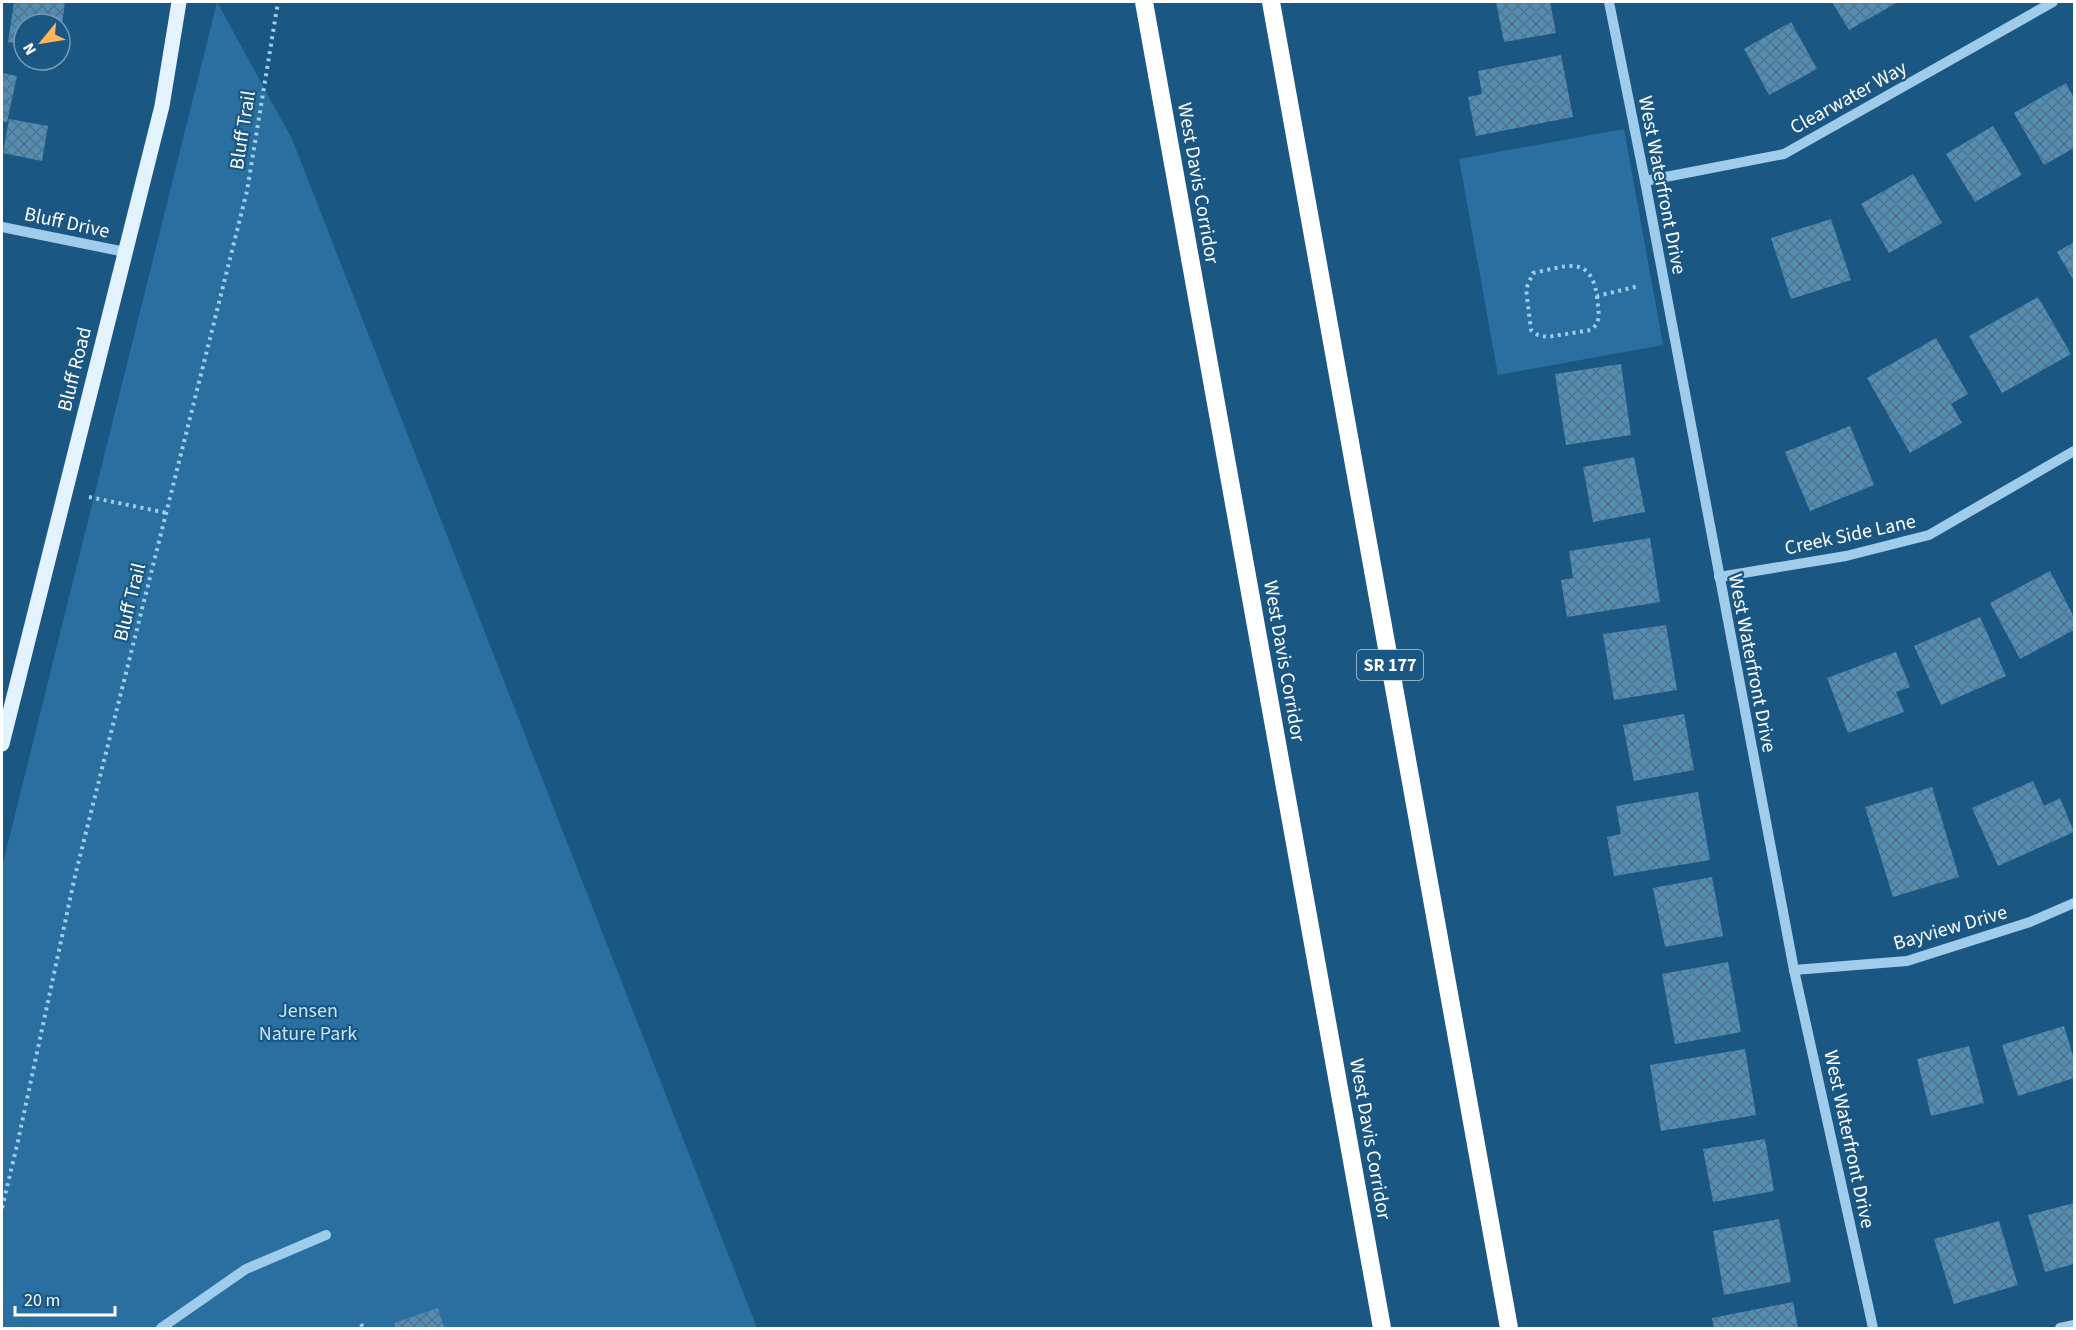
<svg xmlns="http://www.w3.org/2000/svg" width="2076" height="1330" viewBox="0 0 2076 1330" font-family="'Source Sans 3',sans-serif">
  <style>
    .park { fill: #2970a0 }
    .building { fill: url(#building-cross-hatch) }
    .lines { fill: none; stroke-linecap: round; stroke-linejoin: round }
    .path { stroke: #9fcceb; stroke-width: 4; stroke-dasharray: 3 4.5; stroke-linecap: butt }
    .minor { stroke: #9fcceb; stroke-width: 10 }
    .major { stroke: #e3f2ff; stroke-width: 15 }
    .highway { stroke: #fff; stroke-width: 18 }
    .labels { text-anchor: middle; stroke-width: 4.5; stroke-linejoin: round; paint-order: stroke }
    .shield { fill: #1a5783; stroke: #bacdda; stroke-width: 1.5 }
    .shield-label { font-size: 18px; font-weight: bold; fill: #fff }
    .street-label { font-size: 20px; fill: #fff; stroke: #1a5783 }
    .park-label { font-size: 20px; fill: #c3e3f8; stroke: #1a5783 }
  </style>
  <defs>
    <pattern id="building-cross-hatch" width="8" height="8" patternUnits="userSpaceOnUse" patternTransform="scale(1.5)"><rect width="8" height="8" fill="#548db4"/><path d="M0 0l8 8M0 8l8-8" fill="none" stroke="#51738a"/></pattern>
  </defs>
  <rect width="100%" height="100%" fill="#1a5783"/>
  <g class="park">
    <polygon points="217,2 292,139 757,1328 2,1328 2,867"/>
    <polygon points="1624,129 1663,345 1498,375 1459,159"/>
  </g>
  <g class="building">
    <polygon points="14,2 65,2 62,24 24,24 24,44 8,42"/>
    <polygon points="1496,2 1550,2 1556,33 1504,42"/>
    <polygon points="1832,2 1898,2 1849,30"/>
    <polygon points="1791,22 1817,69 1769,95 1744,49"/>
    <polygon points="1561,55 1573,117 1476,136 1468,97 1482,94 1478,71"/>
    <polygon points="2,73 17,76 7,122 2,121"/>
    <polygon points="2066,83 2074,98 2074,148 2044,165 2014,113"/>
    <polygon points="9,119 48,126 42,161 3,153"/>
    <polygon points="1993,126 2022,175 1975,202 1946,154"/>
    <polygon points="1913,174 1942,223 1889,253 1861,204"/>
    <polygon points="1831,219 1851,280 1791,299 1771,238"/>
    <polygon points="2074,242 2074,281 2057,252"/>
    <polygon points="2038,297 2071,354 2002,393 1969,336"/>
    <polygon points="1936,338 1968,394 1951,404 1962,423 1910,453 1867,378"/>
    <polygon points="1621,364 1631,435 1566,445 1555,374"/>
    <polygon points="1850,426 1874,485 1810,511 1785,452"/>
    <polygon points="1634,457 1645,512 1593,522 1583,467"/>
    <polygon points="1650,538 1660,602 1567,617 1561,580 1573,578 1569,551"/>
    <polygon points="2050,571 2074,617 2074,630 2020,659 1990,603"/>
    <polygon points="1980,617 2006,676 1941,705 1914,646"/>
    <polygon points="1666,625 1677,690 1614,700 1603,634"/>
    <polygon points="1896,652 1910,687 1896,692 1904,712 1848,733 1827,678"/>
    <polygon points="1684,714 1694,770 1634,781 1623,725"/>
    <polygon points="2033,781 2044,806 2060,798 2074,832 1998,866 1972,808"/>
    <polygon points="1932,787 1959,877 1893,897 1865,807"/>
    <polygon points="1698,792 1710,860 1614,876 1607,837 1621,834 1616,806"/>
    <polygon points="1712,877 1723,936 1665,947 1653,888"/>
    <polygon points="1728,962 1741,1032 1675,1044 1662,974"/>
    <polygon points="2064,1026 2074,1059 2074,1078 2018,1096 2002,1045"/>
    <polygon points="1969,1046 1984,1103 1931,1116 1917,1059"/>
    <polygon points="1745,1049 1756,1115 1661,1131 1650,1065"/>
    <polygon points="1765,1139 1774,1191 1713,1202 1703,1149"/>
    <polygon points="2074,1203 2074,1264 2045,1272 2028,1215"/>
    <polygon points="1779,1219 1791,1282 1724,1295 1713,1231"/>
    <polygon points="1999,1221 2018,1285 1954,1304 1934,1239"/>
    <polygon points="1793,1302 1798,1328 1714,1328 1712,1318"/>
    <polygon points="438,1308 444,1328 396,1328 394,1323"/>
  </g>
  <g class="lines">
    <g class="path">
      <path d="M 1597,296 L 1599,316 L 1597,324 L 1591,330 L 1547,337 L 1538,335 L 1531,330 L 1526,289 L 1533,273 C 1565,267 1590,253 1597,296 L 1639,286"/>
      <polyline points="89,497 167,513"/>
      <polyline points="2,1208 18,1141 75,876 247,191 278,2"/>
      <polyline points="361,1324 363,1328"/>
    </g>
    <g class="minor">
      <polyline points="1609,2 1645,181 1794,970 1873,1328"/>
      <polyline points="1645,181 1784,154 2053,2"/>
      <polyline points="2,227 125,252"/>
      <polyline points="1719,577 1846,556 1929,535 2074,451"/>
      <polyline points="1794,970 1907,961 2030,922 2074,903"/>
      <polyline points="161,1328 246,1269 326,1235"/>
      <polyline points="2060,1328 2074,1325"/>
    </g>
    <polyline class="major" points="2,744 162,106 179,2"/>
    <g class="highway">
      <polyline points="1144,2 1382,1328"/>
      <polyline points="1271,2 1509,1328"/>
    </g>
  </g>
  <g class="labels">
    <rect class="shield" x="1357" y="650" width="66" height="30" rx="4.5"/>
    <g class="shield-label">
      <text x="1390" y="671">SR 177</text>
    </g>
    <g class="street-label">
      <text transform="translate(1848 97) rotate(-29)" y="7">Clearwater Way</text>
      <text transform="translate(242 130) rotate(-81)" y="7">Bluff Trail</text>
      <text transform="translate(1199 183) rotate(80)" y="7">West Davis Corridor</text>
      <text transform="translate(1663 185) rotate(79)" y="7">West Waterfront Drive</text>
      <text transform="translate(67 222) rotate(12)" y="7">Bluff Drive</text>
      <text transform="translate(74 369) rotate(-76)" y="7">Bluff Road</text>
      <text transform="translate(1850 534) rotate(-12)" y="7">Creek Side Lane</text>
      <text transform="translate(129 602) rotate(-76)" y="7">Bluff Trail</text>
      <text transform="translate(1285 661) rotate(80)" y="7">West Davis Corridor</text>
      <text transform="translate(1753 663) rotate(79)" y="7">West Waterfront Drive</text>
      <text transform="translate(1950 927) rotate(-16)" y="7">Bayview Drive</text>
      <text transform="translate(1371 1139) rotate(80)" y="7">West Davis Corridor</text>
      <text transform="translate(1850 1139) rotate(78)" y="7">West Waterfront Drive</text>
    </g>
    <g class="park-label">
      <text x="308" y="1017">Jensen<tspan x="308" dy="23">Nature Park</tspan></text>
    </g>
  </g>
  <rect width="2076" height="1330" fill="none" stroke="#ffffff" stroke-width="6"/>
  <g transform="translate(42 42) rotate(240)"><circle r="28" fill="#1a5783" stroke="#769ab5" stroke-width="1.5"/>
  <path d="M0-4.5L10 22L0 15L-10 22Z" fill="#fdb75a"/>
  <text y="-9" font-size="16" font-weight="bold" text-anchor="middle" fill="#ffffff">N</text>
  </g>
  <path d="M15 1306v9h100v-9" fill="none" stroke="#ffffff" stroke-width="3"/>
  <text x="24" y="1306" font-size="18" fill="#ffffff" stroke="#1a5783" stroke-width="4.5" paint-order="stroke">20 m</text>
</svg>
